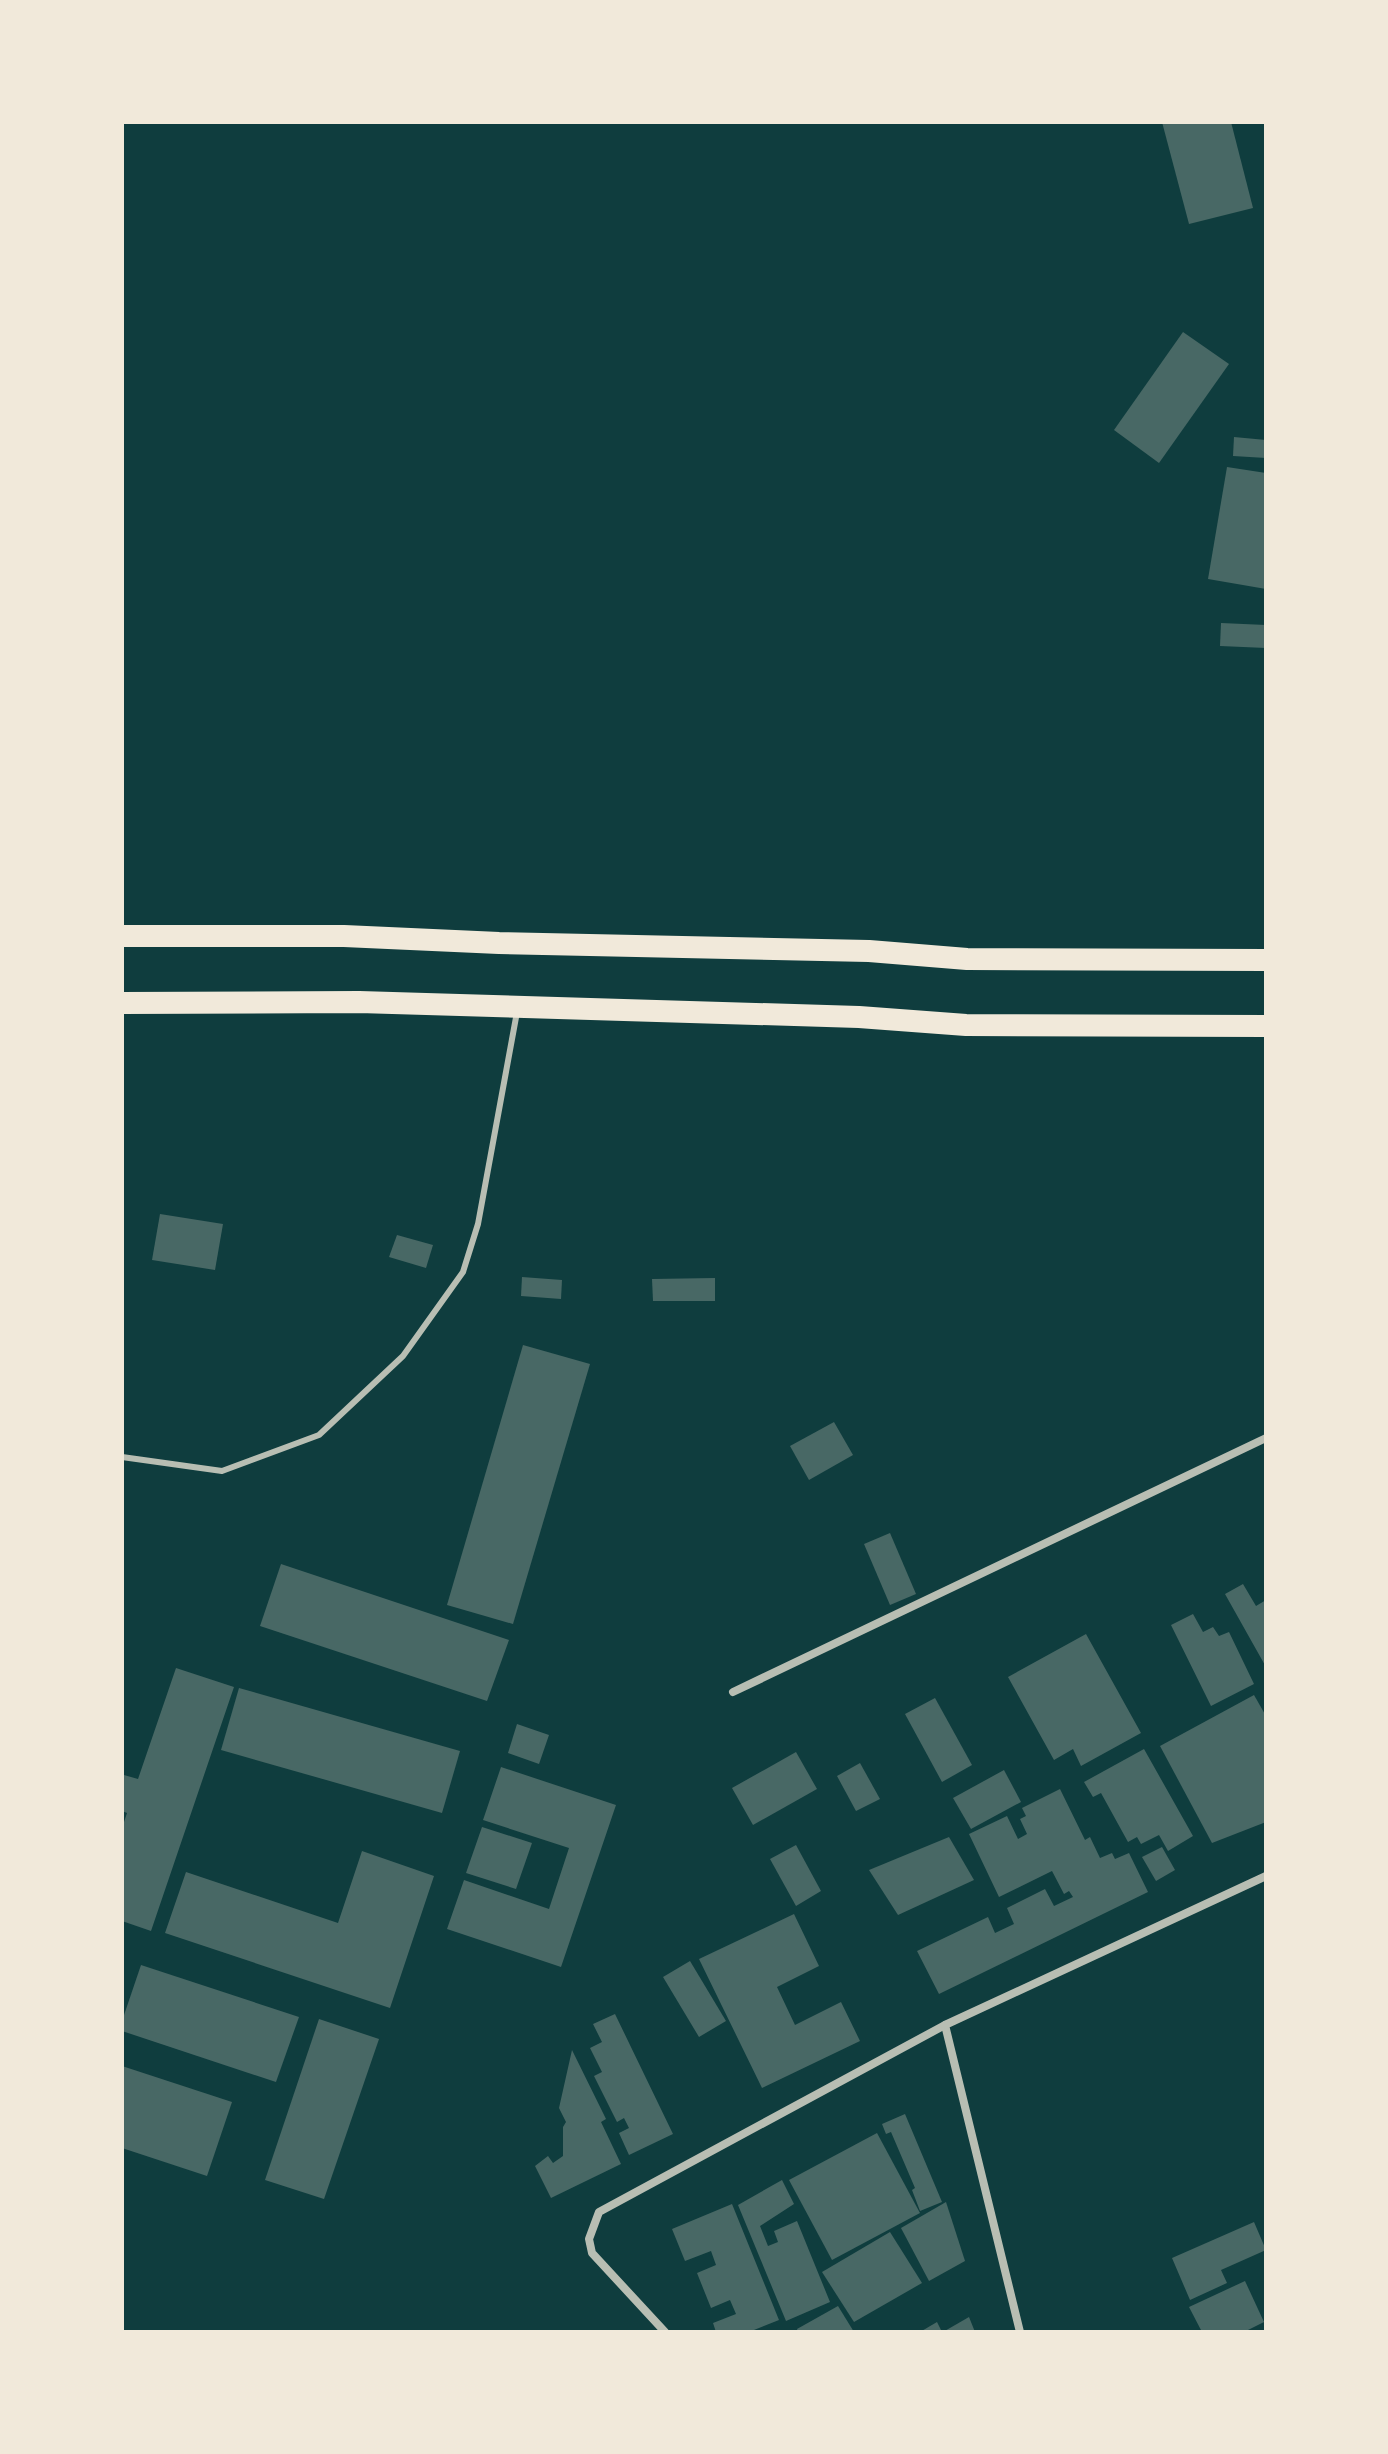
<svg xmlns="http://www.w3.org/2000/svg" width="1388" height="2454" viewBox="0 0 1388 2454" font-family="Quicksand,sans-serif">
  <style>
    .building { fill: #486865 }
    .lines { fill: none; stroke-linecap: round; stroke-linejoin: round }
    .service { stroke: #b8beb3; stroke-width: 6 }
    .minor { stroke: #b8beb3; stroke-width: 8 }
    .trunk { stroke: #f1e9da; stroke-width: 22 }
  </style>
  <rect width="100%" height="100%" fill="#0f3d3e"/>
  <g class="building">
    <polygon points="1162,122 1231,122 1253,208 1189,224"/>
    <polygon points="1183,332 1229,364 1159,463 1114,430"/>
    <polygon points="1234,437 1266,440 1266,458 1233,456"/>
    <polygon points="1227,467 1266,473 1266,589 1208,579"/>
    <polygon points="1221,623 1266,625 1266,648 1220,646"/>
    <polygon points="160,1214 223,1224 215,1270 152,1260"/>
    <polygon points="397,1235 433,1245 426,1268 389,1257"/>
    <polygon points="522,1277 562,1280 561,1299 521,1296"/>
    <polygon points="715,1278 715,1301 653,1301 652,1279"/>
    <polygon points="523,1345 590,1364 513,1624 447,1605"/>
    <polygon points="834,1422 853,1455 809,1480 790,1446"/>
    <polygon points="890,1533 916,1594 890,1605 864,1544"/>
    <polygon points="281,1564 509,1640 487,1701 260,1626"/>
    <polygon points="1243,1584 1256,1606 1266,1600 1266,1667 1225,1594"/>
    <polygon points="1193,1614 1203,1632 1213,1627 1219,1636 1229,1632 1254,1684 1211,1706 1171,1625"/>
    <polygon points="1086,1634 1141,1733 1081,1766 1073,1749 1054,1760 1008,1677"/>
    <polygon points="176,1668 234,1687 151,1931 122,1921 122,1828 127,1813 122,1811 122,1781 124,1775 138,1779"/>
    <polygon points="239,1688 460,1751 442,1813 221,1750"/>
    <polygon points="1254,1695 1266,1716 1266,1822 1212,1843 1160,1746"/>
    <polygon points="935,1698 972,1765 942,1782 905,1714"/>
    <polygon points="517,1724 549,1735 539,1764 508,1753"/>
    <polygon points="1144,1749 1193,1836 1168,1851 1159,1835 1141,1844 1137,1837 1128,1842 1101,1793 1093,1797 1084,1782"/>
    <polygon points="796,1752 817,1789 753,1825 732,1788"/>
    <polygon points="860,1763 880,1799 856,1811 837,1776"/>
    <polygon points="501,1767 616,1805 561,1967 447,1929 464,1880 549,1909 569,1848 483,1820"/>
    <polygon points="1004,1770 1021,1802 971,1829 953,1798"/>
    <polygon points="1060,1789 1085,1840 1090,1837 1100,1858 1112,1853 1115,1859 1129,1853 1148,1892 939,1994 917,1951 988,1917 995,1933 1014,1924 1007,1908 1045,1889 1054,1906 1073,1897 1069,1891 1064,1894 1052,1871 999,1897 969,1834 1007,1816 1018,1839 1027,1834 1020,1819 1026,1816 1022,1808"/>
    <polygon points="482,1827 532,1843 516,1889 466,1873"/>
    <polygon points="949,1837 974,1880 898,1915 869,1870"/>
    <polygon points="796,1845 821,1891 796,1906 770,1859"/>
    <polygon points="1162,1847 1175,1870 1156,1881 1142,1857"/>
    <polygon points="362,1851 434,1876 390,2008 165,1933 186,1872 338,1923"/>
    <polygon points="794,1914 819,1966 777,1987 795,2025 841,2002 860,2041 762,2088 699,1959"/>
    <polygon points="690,1961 726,2021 699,2037 663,1977"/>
    <polygon points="141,1965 299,2017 276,2082 122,2031 122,2021"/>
    <polygon points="615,2014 673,2134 629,2155 619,2133 629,2128 624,2118 617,2122 594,2076 602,2072 590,2048 602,2042 593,2024"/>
    <polygon points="319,2019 379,2039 324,2199 265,2180"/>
    <polygon points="572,2050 606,2119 601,2122 621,2164 551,2198 535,2166 548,2156 553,2163 563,2156 563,2127 566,2122 559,2108"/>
    <polygon points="122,2066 232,2102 207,2176 122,2148"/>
    <polygon points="905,2114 942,2202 920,2211 912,2190 915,2188 891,2132 886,2134 882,2124"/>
    <polygon points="877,2133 920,2213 832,2260 789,2180"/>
    <polygon points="782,2180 794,2204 760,2226 768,2246 778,2242 774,2231 797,2221 830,2302 786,2321 738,2205"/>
    <polygon points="946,2202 965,2261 929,2281 901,2228"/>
    <polygon points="732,2204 779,2320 749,2332 716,2332 713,2323 736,2314 730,2300 711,2308 697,2273 716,2265 711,2251 685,2261 672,2229"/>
    <polygon points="1254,2222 1266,2250 1221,2270 1227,2283 1190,2300 1172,2258"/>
    <polygon points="890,2232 922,2283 854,2322 822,2272"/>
    <polygon points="1245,2281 1264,2322 1244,2332 1202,2332 1189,2307"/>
    <polygon points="838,2306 854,2332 798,2332 797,2329"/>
    <polygon points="969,2317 975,2332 943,2332"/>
    <polygon points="937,2322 942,2332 920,2332"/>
  </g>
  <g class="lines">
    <polyline class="service" points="122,1457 222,1471 319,1435 403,1356 463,1272 478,1224 517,1012"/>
    <g class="minor">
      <polyline points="733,1692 1266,1438"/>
      <polyline points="665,2332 592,2253 589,2239 599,2212 945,2025"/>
      <polyline points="1020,2332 945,2025 1266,1876"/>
    </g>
    <g class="trunk">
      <polyline points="122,936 344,936 499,943 869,951 967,959 1266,960"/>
      <polyline points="122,1003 359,1002 859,1017 966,1025 1266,1026"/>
    </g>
  </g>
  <rect width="1388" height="2454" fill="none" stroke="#f1e9da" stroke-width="248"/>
</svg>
